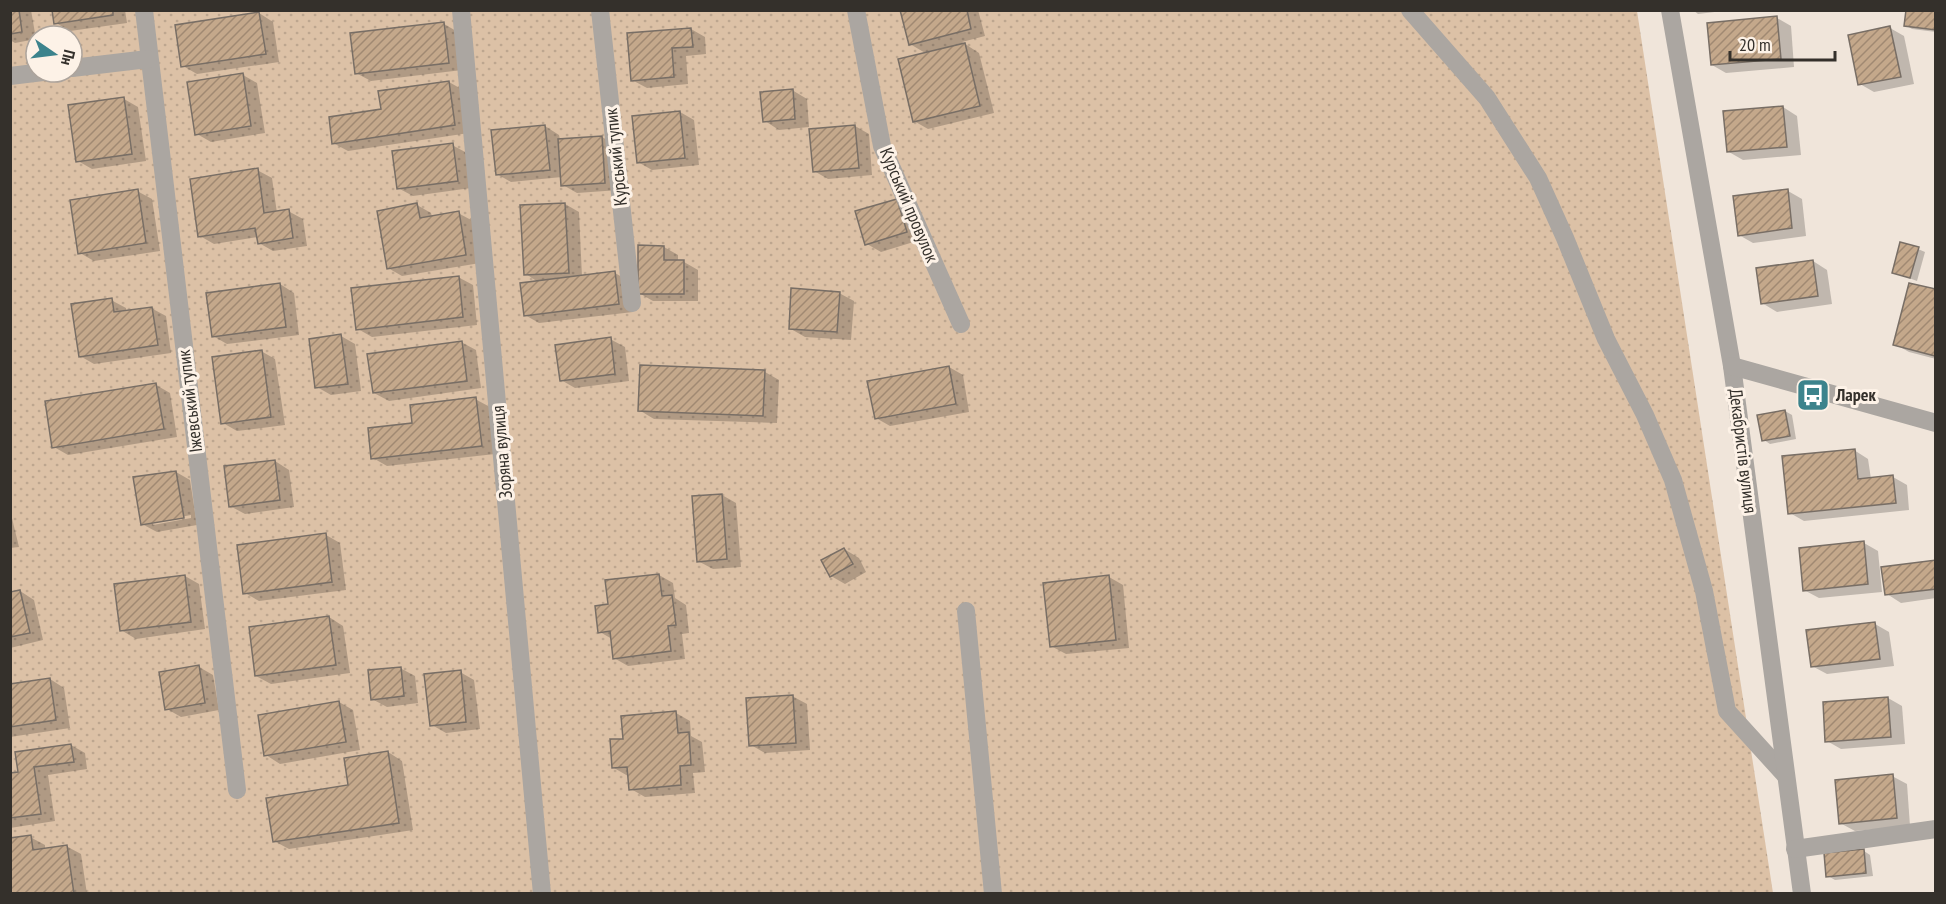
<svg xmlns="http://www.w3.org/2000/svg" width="1946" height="904" viewBox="0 0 1946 904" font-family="'PT Sans Narrow',sans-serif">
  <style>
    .grass { fill: url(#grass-dots); fill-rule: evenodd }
    .shadow { fill: #0003; fill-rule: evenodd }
    .building { fill: url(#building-hatch); stroke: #786e65; stroke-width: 1.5 }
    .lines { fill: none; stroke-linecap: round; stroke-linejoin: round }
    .minor { stroke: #aba6a1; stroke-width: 18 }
    .labels { text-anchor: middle; stroke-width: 6; stroke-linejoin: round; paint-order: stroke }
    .street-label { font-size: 18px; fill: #34302b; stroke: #fdf2e7 }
    .poi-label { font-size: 18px; font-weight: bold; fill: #34302b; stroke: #fdf2e7; text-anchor: start }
  </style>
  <defs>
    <pattern id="grass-dots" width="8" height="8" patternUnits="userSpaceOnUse" patternTransform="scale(1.5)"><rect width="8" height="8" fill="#dcc1a6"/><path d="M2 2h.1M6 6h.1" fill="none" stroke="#bda68f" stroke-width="1.8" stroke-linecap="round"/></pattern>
    <pattern id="building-hatch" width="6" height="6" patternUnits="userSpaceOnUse" patternTransform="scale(1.5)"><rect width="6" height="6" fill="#c4a88b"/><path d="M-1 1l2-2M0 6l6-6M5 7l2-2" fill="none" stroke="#a08972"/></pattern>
  </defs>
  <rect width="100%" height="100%" fill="#f0e5da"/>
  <path class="grass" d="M 10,11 L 1637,11 L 1773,893 L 11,893 ZM 36,36 L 72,36 L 72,72 L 36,72 Z"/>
  <g class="shadow">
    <polygon points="10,10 31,10 36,39 15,43 10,40"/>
    <polygon points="54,10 125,10 127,23 70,31 56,23"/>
    <polygon points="902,10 978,10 985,36 962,42 979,53 994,113 928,129 914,121 927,54 910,44"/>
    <polygon points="1693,10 1731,10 1698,14"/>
    <polygon points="1936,10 1936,32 1912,29 1906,25"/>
    <polygon points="259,13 273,22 279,62 197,74 183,66"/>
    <polygon points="1777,18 1791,26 1794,67 1726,73 1712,65"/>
    <polygon points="444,24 458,32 462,70 371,81 356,73"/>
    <polygon points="1890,28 1904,36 1914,84 1874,92 1860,84"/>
    <polygon points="691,29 705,37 706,54 686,56 688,84 647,88 632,80"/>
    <polygon points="243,75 257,83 265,133 211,142 197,134"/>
    <polygon points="449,82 463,90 469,133 348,151 333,143 382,111"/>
    <polygon points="792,90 807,99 809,127 779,130 765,121"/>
    <polygon points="124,99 138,107 146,161 92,169 78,161"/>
    <polygon points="1783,107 1797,116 1801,155 1743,160 1729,152 1725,113"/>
    <polygon points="680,112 694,120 699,165 652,170 638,162"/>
    <polygon points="545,126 559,135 560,140 602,137 616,145 619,190 577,193 563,185 562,177 511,182 497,174 493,132"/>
    <polygon points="855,126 869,134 872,175 828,179 814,171"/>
    <polygon points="452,145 467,153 471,188 413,196 398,188"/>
    <polygon points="257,170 272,178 277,213 288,211 303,219 307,246 273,251 259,243 258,237 214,244 200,236"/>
    <polygon points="137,191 152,199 160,251 94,261 80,253"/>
    <polygon points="1788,191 1802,199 1806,236 1753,243 1739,235"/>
    <polygon points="897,200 920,240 881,252 867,244"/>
    <polygon points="565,204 579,212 582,277 615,273 629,281 633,312 539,323 525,315 538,282 526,274"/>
    <polygon points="417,205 431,213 432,217 458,213 473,221 480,263 402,276 388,268"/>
    <polygon points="664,247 678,255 678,262 684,262 698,270 698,301 653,301 639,293"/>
    <polygon points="1918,249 1925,252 1917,281 1893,272"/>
    <polygon points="1813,261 1827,270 1832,304 1777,312 1762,303"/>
    <polygon points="458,277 473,285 477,325 372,337 358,329"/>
    <polygon points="280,284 294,293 299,335 227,344 213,336"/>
    <polygon points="1936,291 1936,359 1909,352 1895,344"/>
    <polygon points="839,293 854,301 851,340 805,337 791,329"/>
    <polygon points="111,300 126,308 126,312 151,308 166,316 171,353 94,364 80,356"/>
    <polygon points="341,336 355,344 361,391 331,395 317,387"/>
    <polygon points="610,339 625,347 629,381 575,388 561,380"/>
    <polygon points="461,342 476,350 481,388 389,401 374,393"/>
    <polygon points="261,351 275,359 285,425 237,431 223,423"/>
    <polygon points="949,367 963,375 969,412 890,426 876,418"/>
    <polygon points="765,372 779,380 777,423 654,419 639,410"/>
    <polygon points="156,385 170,393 177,437 68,455 54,447"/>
    <polygon points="475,399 490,407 495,454 387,466 373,458 414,424"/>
    <polygon points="1785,411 1792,415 1796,439 1770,444 1764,440"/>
    <polygon points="1854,450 1868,459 1871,479 1893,477 1907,485 1909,510 1804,521 1790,513"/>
    <polygon points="275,461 289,470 294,507 245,514 230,506"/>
    <path d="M 176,472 L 190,480 L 197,525 L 157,532 L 142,524 ZM 191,515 L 191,518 L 153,525 L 153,522 Z"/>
    <polygon points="722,495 736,503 741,567 713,569 698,561"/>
    <polygon points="10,510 19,547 10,548"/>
    <polygon points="326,535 340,543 346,590 259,601 245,593"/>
    <polygon points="1864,543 1878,551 1882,592 1819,598 1804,590"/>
    <polygon points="844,549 859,558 866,572 845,584 831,576"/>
    <polygon points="1936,561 1936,598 1901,603 1887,594"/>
    <polygon points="659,575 673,583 675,598 686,605 689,633 682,634 685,659 628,666 614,658 612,639 600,632 609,606"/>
    <polygon points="185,576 199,584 205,629 136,639 121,630"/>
    <polygon points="1109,577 1123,585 1129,648 1066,654 1051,646"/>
    <polygon points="20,591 34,600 43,640 10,648 10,593"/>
    <polygon points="329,617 343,626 350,673 271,684 256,676"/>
    <polygon points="1875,624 1889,632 1894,666 1827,674 1812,666"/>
    <polygon points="199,667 213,675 219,710 181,717 167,709"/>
    <polygon points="400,668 415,676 418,703 387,707 372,699"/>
    <polygon points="460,672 474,680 480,729 446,733 432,725"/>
    <polygon points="50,679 64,688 70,728 10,737 10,686"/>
    <polygon points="792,696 807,704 810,750 765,753 751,745"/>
    <polygon points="1888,698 1902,706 1905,744 1841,749 1827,741"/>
    <polygon points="339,702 353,710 360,750 280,764 266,755"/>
    <polygon points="676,713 690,721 691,736 702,742 705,772 693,773 695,793 645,797 631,789 628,776 614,768 624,740"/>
    <polygon points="71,745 85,753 87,769 48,775 55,821 10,828 10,774 20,773"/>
    <polygon points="388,752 402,761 413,830 289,849 274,841 350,786"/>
    <polygon points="1892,776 1907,784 1910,826 1855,831 1840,823"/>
    <polygon points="30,837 45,845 45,849 66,846 81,854 87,894 10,894"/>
    <polygon points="1864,851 1870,855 1873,876 1835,880 1828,876"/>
  </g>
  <g class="building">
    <polygon points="10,10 19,10 22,32 10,34"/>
    <polygon points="52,10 113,10 113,15 54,24"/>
    <polygon points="900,10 967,10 971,29 909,45"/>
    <polygon points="1906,10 1936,10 1936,30 1904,26"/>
    <polygon points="259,12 266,54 181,67 175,25"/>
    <polygon points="1777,16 1781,59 1711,65 1707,23"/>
    <polygon points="444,22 449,63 355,74 350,33"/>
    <polygon points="1890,26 1901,77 1858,85 1848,35"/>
    <polygon points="691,28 693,47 672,48 674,77 631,81 627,33"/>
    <polygon points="965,43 980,106 913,122 898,59"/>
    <polygon points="243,73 251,126 195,135 187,82"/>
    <polygon points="449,81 455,125 332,144 329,117 381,109 378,91"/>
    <polygon points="793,89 795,119 763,122 760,92"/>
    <polygon points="124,97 132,154 76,162 68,105"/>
    <polygon points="1783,106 1787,147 1727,152 1723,111"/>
    <polygon points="680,111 685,158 637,163 632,116"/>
    <polygon points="545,125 550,170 496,175 491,130"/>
    <polygon points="855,125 859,168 813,172 809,129"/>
    <polygon points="602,136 605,183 561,186 558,139"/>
    <polygon points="453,143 458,181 397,189 392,151"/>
    <polygon points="258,168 264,213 289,209 293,238 258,244 255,228 198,237 190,179"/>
    <polygon points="138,189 146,243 78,254 70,200"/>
    <polygon points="1788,189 1792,228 1738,236 1733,196"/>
    <polygon points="897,199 907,232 865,245 855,211"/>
    <polygon points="417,203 420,218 459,211 466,255 387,269 377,211"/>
    <polygon points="565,203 569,273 524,275 520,205"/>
    <polygon points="1900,242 1919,247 1910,278 1892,273"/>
    <polygon points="638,245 664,246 664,260 684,260 684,294 638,294"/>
    <polygon points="1813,260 1818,296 1761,304 1756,268"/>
    <polygon points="615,271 619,304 524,316 520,283"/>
    <polygon points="459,276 463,317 356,330 351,288"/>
    <polygon points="280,283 286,327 212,337 206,293"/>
    <polygon points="1909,283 1936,289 1935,356 1893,345"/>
    <polygon points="791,288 840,292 837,332 789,329"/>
    <polygon points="112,298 114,312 152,307 158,345 79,357 71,304"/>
    <polygon points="341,334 348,384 315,388 309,339"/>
    <polygon points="611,337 615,374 560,381 555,345"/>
    <polygon points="462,341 467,381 373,393 367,354"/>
    <polygon points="262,350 271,417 221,424 212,357"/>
    <polygon points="640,365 765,370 763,416 638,411"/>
    <polygon points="949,366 956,404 875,419 867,381"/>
    <polygon points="156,383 164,429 52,448 45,401"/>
    <polygon points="476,397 482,446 371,459 368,428 412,423 410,405"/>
    <polygon points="1785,410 1790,436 1762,441 1757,415"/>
    <polygon points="1855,449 1858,479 1893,475 1896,503 1788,514 1782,456"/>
    <polygon points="275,460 280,500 229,507 224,466"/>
    <polygon points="176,471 184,518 141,525 133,477"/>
    <polygon points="722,494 727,559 697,562 692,496"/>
    <polygon points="326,533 332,582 243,594 237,545"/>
    <polygon points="1864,541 1868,584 1803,591 1799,548"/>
    <polygon points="844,548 853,564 830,577 821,560"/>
    <polygon points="1936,560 1936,589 1885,595 1881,567"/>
    <polygon points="659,574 662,596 672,595 676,625 668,626 671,651 613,659 610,631 598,633 595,606 608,604 605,580"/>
    <polygon points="185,575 191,622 120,631 114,584"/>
    <polygon points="1109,575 1116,640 1050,647 1043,583"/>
    <polygon points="20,590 30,633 10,637 10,592"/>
    <polygon points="329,616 336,665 255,676 249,627"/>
    <polygon points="1875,622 1880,659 1811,667 1806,630"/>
    <polygon points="199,665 205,703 165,710 159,672"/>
    <polygon points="401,667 404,696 371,700 368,670"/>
    <polygon points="461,670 466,722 430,726 424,674"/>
    <polygon points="50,678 56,720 10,727 10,684"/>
    <polygon points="793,695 796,743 749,746 746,698"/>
    <polygon points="1888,697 1891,737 1825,742 1823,702"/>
    <polygon points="339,701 346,742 264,756 258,715"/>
    <polygon points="676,711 678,733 689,732 691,765 680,766 681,785 629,790 627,767 612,768 610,739 623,739 621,716"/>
    <polygon points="71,744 74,762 34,767 41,814 10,818 10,773 18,772 15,752"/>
    <polygon points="388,751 399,823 273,842 266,798 348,785 344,758"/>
    <polygon points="1893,774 1897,818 1839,824 1835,780"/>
    <polygon points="31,835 33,850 67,845 74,894 10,894 10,838"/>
    <polygon points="1864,849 1866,873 1826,877 1824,853"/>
  </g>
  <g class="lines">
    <g class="minor">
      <polyline points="144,10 237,790"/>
      <polyline points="461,10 542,894"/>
      <polyline points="600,10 632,303"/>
      <polyline points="856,10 882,146 961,324"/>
      <polyline points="1410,10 1487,98 1538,178 1565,238 1606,339 1645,415 1673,480 1704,591 1727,711 1786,776"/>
      <polyline points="1670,10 1732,366 1802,894"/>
      <polyline points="72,68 148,59"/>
      <polyline points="10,76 43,72"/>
      <polyline points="1732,366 1936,423"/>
      <polyline points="966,611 993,894"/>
      <polyline points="1795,849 1936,829"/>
    </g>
  </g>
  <defs>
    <symbol id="bus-square" viewBox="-11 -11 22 22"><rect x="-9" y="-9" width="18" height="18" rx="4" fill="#3c838c" stroke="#fdf2e7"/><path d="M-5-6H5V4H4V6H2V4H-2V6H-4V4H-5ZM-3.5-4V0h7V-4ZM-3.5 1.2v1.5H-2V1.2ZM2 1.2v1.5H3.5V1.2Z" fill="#fff"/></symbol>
  </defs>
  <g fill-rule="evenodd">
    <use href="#bus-square" x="1794" y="376" width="38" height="38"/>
  </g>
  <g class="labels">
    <g class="street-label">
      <text transform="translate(616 157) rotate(-96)" y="6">Курський тупик</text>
      <text transform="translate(909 205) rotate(67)" y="6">Курський провулок</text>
      <text transform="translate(190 401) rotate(-97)" y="6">Іжевський тупик</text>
      <text transform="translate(1743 451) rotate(83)" y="6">Декабристів вулиця</text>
      <text transform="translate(502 452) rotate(-95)" y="6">Зоряна вулиця</text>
    </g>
    <g class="poi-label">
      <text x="1836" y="401">Ларек</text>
    </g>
  </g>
  <rect width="1946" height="904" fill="none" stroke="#34302b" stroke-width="24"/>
  <g transform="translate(54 54) rotate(104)"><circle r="28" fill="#fdf2e7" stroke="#ada49c" stroke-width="1.5"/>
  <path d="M0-4.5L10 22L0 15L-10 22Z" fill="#3c838c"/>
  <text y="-9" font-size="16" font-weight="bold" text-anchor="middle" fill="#34302b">Пн</text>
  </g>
  <path d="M1730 51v9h105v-9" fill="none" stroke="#34302b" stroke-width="3"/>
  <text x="1739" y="51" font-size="18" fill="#34302b" stroke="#fdf2e7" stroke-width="4.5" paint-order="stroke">20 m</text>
</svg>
